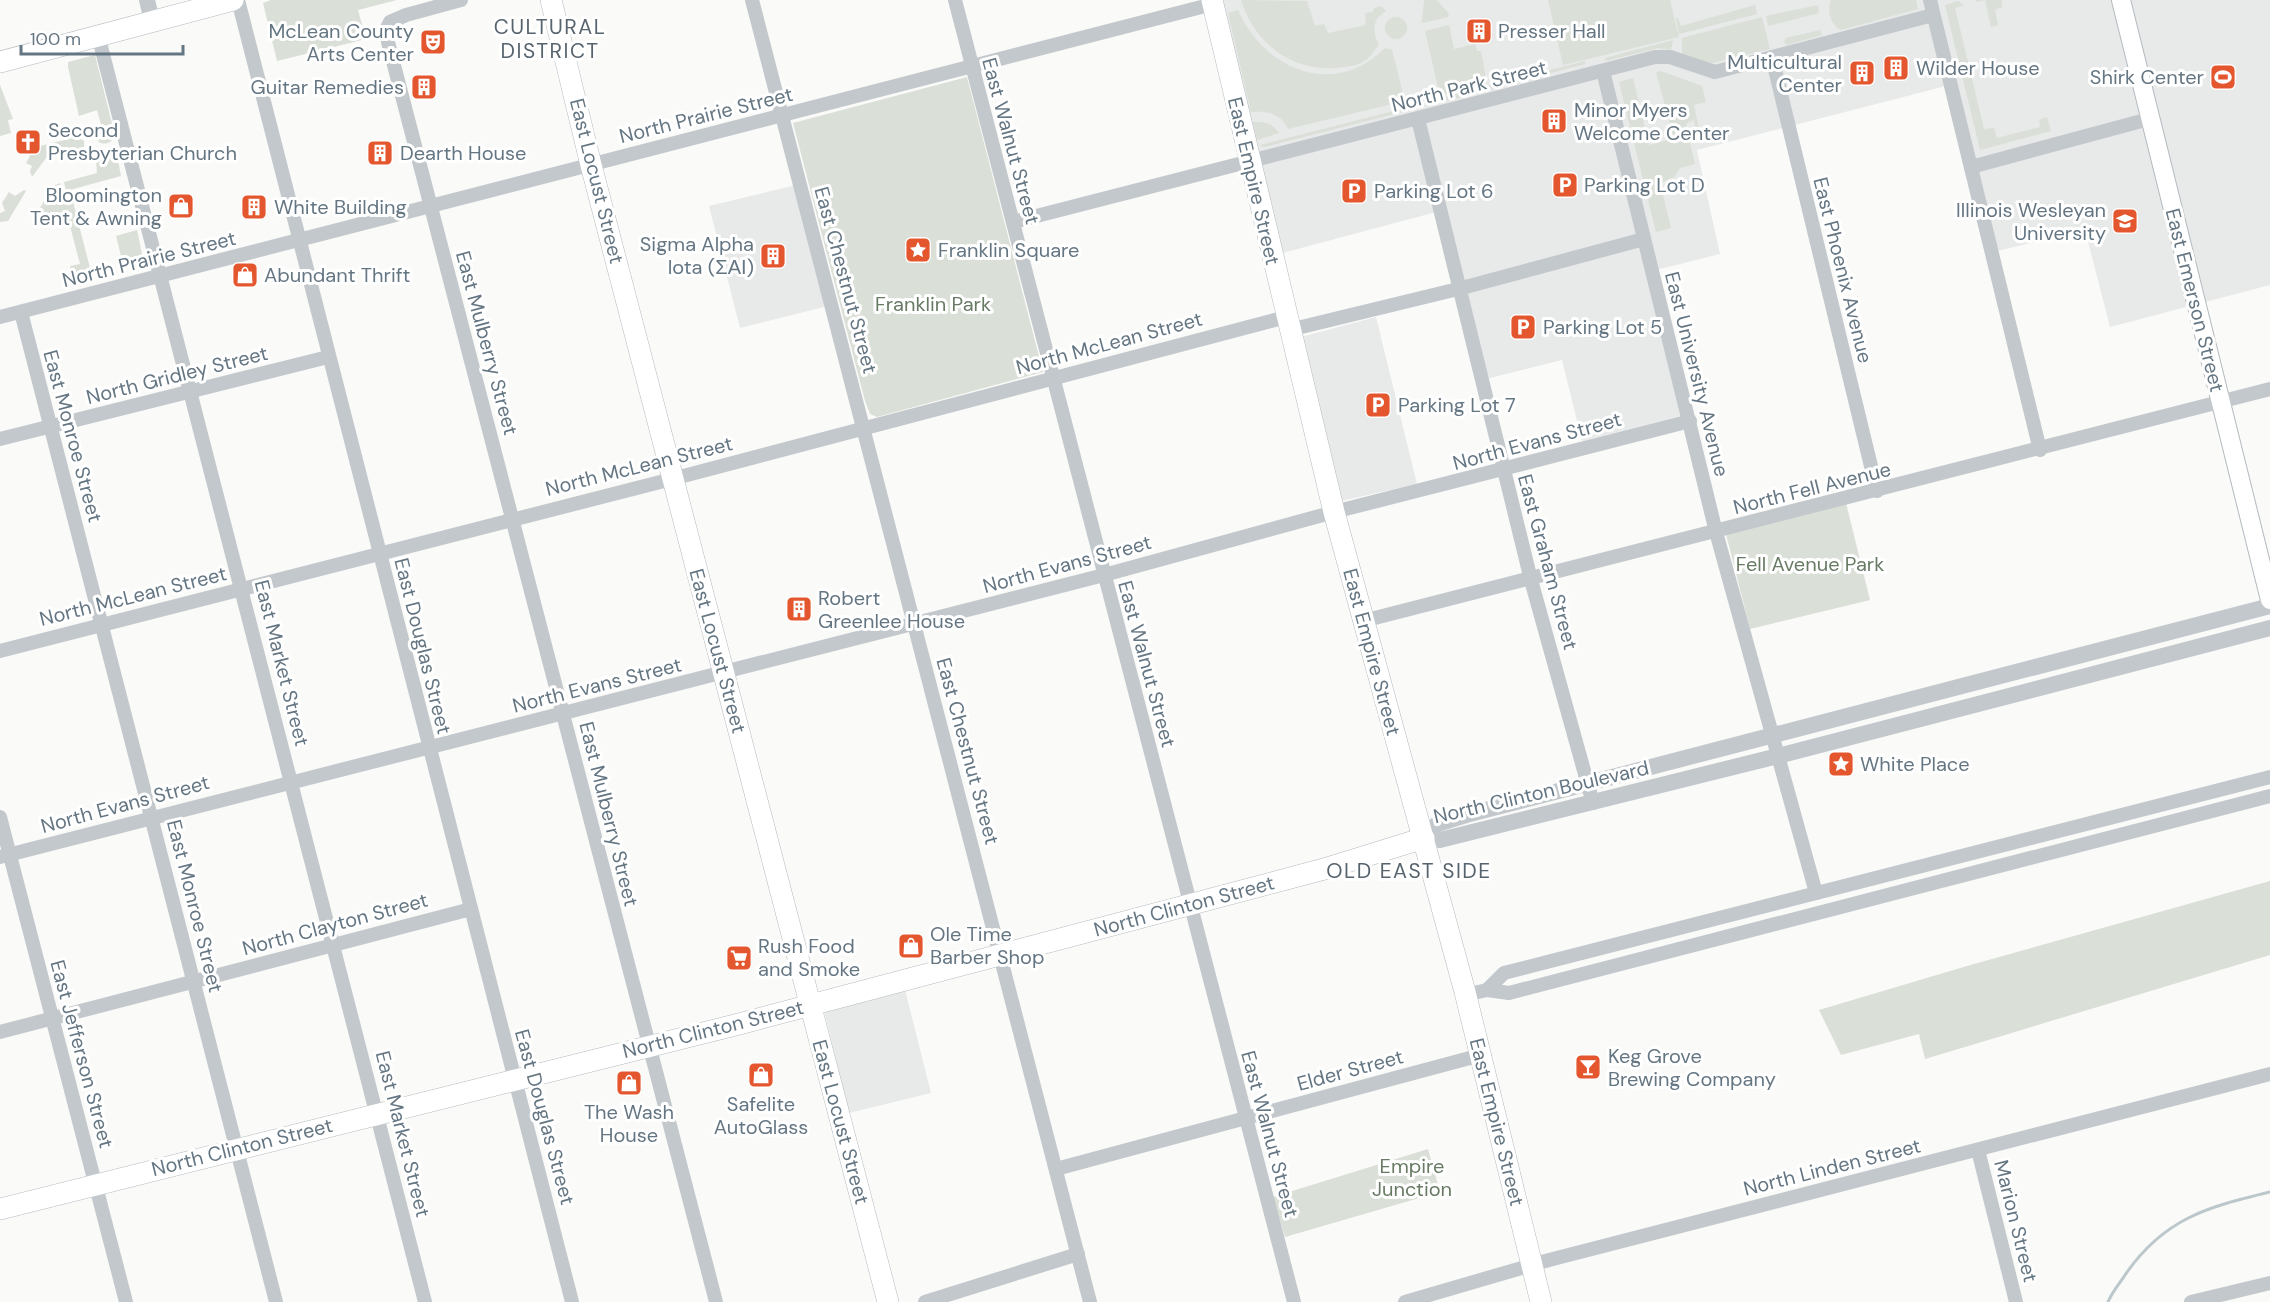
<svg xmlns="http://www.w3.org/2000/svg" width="2270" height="1302" viewBox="0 0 2270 1302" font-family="'DM Sans',sans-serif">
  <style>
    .built { fill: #e8e9e9 }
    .green { fill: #dadfd7 }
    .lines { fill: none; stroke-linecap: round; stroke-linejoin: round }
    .stream { stroke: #bbc7cb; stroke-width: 3 }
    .secondary-casing { stroke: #b3babf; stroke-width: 20 }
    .primary-casing { stroke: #b5babe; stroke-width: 22 }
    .minor { stroke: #c3c8cc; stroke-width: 14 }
    .tertiary { stroke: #c3c8cc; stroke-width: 16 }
    .secondary { stroke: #fff; stroke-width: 18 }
    .primary { stroke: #fff; stroke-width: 21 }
    .labels { text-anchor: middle; stroke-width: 6; stroke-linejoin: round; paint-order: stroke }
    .poi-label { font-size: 20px; fill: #657683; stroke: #fff; text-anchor: start }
    .street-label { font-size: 20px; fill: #657683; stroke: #fff }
    .park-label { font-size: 20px; fill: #687a64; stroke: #fff }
    .neighbourhood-label { font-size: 21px; letter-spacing: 1.5px; fill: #57646e; stroke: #fff }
  </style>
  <rect width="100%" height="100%" fill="#fafaf8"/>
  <g class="built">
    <polygon points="1219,0 2270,0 2270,285 2110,327 2085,230 1989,253 1946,86 1697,150 1720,254 1652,271 1688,414 1582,441 1562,360 1482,380 1440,211 1275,255"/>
    <polygon points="796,185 828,306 740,328 709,206"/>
    <polygon points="1376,317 1417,484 1341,501 1301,337"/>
    <polygon points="905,990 931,1093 849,1113 825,1014 826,1011"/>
  </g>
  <g class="green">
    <polygon points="271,0 397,0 358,10 366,39 277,61 263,3"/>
    <path d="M 1241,0 L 1307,1 L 1315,26 L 1324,24 L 1328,33 L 1366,25 L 1365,13 L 1373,12 L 1374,8 L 1381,6 L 1386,11 C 1372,19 1372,31 1379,45 C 1375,49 1372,55 1367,59 C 1359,66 1346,67 1336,68 C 1290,71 1254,42 1241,0 Z"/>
    <polygon points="1424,0 1437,0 1449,14 1448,17 1422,23"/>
    <polygon points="1548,0 1670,0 1679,37 1563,65"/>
    <path d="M 1831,0 L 1916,0 L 1918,9 L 1841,30 C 1830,25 1827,10 1831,0 Z"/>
    <polygon points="1976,0 2002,0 2002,7 1995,10 1998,25 1991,27 1985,0 1976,2"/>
    <polygon points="1958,1 1964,5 1955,8 1984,129 1994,128 1997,138 2040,127 2039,120 2047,117 2051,131 1980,150 1945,5"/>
    <polygon points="1755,5 1757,14 1679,34 1676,18 1678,18 1681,26"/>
    <polygon points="1818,5 1819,13 1768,26 1766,16"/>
    <path d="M 1238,10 C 1264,70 1335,99 1385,48 L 1392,50 L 1405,101 L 1288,129 C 1281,113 1267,111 1251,112 L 1228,13 Z"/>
    <circle cx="1396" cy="28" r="11"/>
    <polygon points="1762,17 1770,49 1713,63 1699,61 1682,53 1682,38"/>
    <polygon points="1449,25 1454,49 1475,44 1477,51 1481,51 1487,84 1440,96 1425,31"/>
    <polygon points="1820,30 1822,35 1787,45 1784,42 1786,38"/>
    <polygon points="1673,40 1671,50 1658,48 1606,61 1605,58"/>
    <path d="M 95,55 L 115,136 C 112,142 106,146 99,142 L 95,131 L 102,128 L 97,110 L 79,116 L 68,67 L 68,62 Z"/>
    <polygon points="1585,61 1585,64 1442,102 1441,98"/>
    <polygon points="1661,71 1702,86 1706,102 1694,105 1699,129 1696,130 1694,120 1687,123 1684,132 1673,135 1656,72"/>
    <polygon points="967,77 1043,372 877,417 870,414 865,401 793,123"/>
    <polygon points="1633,78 1649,145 1672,139 1674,144 1689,139 1695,164 1680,168 1674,177 1660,183 1671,228 1656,232 1619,82"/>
    <polygon points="0,85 13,119 8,120 11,133 0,136"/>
    <polygon points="1410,107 1410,110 1264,147 1260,145"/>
    <path d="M 1253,122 C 1266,122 1272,123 1279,133 L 1257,140 Z"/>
    <polygon points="71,132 84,141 84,148 46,158 32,177 30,171 32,166 26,163 32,152 40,150 40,146 72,138"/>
    <polygon points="117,155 121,176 66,191 64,182 97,173 96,161"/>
    <polygon points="60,183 63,194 71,194 92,276 72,281 70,266 80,264 70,226 60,224 56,213 34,218 53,186"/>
    <polygon points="24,190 26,191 8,221 0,222 0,213 5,211 2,203 9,192 15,196"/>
    <polygon points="137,230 144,263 124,268 116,236"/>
    <polygon points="1846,503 1870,600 1750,629 1726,534"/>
    <polygon points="2270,881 2270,955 1925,1059 1919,1034 1841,1055 1819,1010 1967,966"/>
    <polygon points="1428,1149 1440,1192 1285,1237 1273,1197"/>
  </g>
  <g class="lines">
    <path class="stream" d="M 2108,1302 C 2112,1292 2120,1283 2125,1275 C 2164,1218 2208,1207 2270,1192"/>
    <defs>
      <polyline id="secondary" points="2121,0 2270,600"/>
      <g id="primary">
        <polyline points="551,0 591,165 888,1302"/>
        <polyline points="1212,0 1334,512 1465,992 1541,1302"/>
        <polyline points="0,62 233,0"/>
        <polyline points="0,1209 743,1023 1324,869 1424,838"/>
      </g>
    </defs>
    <use href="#secondary" class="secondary-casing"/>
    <use href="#primary" class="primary-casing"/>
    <g class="minor">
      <polyline points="238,0 572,1302"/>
      <polyline points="461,0 406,15 390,22 387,28 388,42 716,1302"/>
      <polyline points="752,0 1090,1302"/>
      <polyline points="955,0 1294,1302"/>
      <polyline points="1930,0 2040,450"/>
      <polyline points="98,35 425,1302"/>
      <polyline points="1772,57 1877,491"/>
      <polyline points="1603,71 1716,532 1816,893"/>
      <polyline points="1418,119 1531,580 1593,803"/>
      <polyline points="1971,167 2149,119"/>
      <polyline points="1013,222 1655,57 1670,57 1715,72 1933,15"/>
      <polyline points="21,312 276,1302"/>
      <polyline points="0,317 1213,4"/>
      <polyline points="1289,330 1458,289 1644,239"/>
      <polyline points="0,439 328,357"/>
      <polyline points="1363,621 2270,389"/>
      <polyline points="0,651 672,479 1286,317"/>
      <polyline points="0,817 126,1302"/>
      <polyline points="0,857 1104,575 1334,512 1690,421"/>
      <polyline points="1487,990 1504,973 2270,777"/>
      <polyline points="1465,995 1487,990 1509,993 2270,796"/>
      <polyline points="0,1032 471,909"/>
      <polyline points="1978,1150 2016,1302"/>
      <polyline points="1056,1169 1481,1055"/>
      <polyline points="925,1302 1078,1254"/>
      <polyline points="1405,1302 1549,1260 2270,1074"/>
      <polyline points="2191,1302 2270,1283"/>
    </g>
    <g class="tertiary">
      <polyline points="147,0 152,21"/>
      <polyline points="1424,838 1437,824 1466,815 2270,606"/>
      <polyline points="1424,838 1440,840 1778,756 2270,628"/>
    </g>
    <use href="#secondary" class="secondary"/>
    <use href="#primary" class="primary"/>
  </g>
  <defs>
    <symbol id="building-square" viewBox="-11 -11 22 22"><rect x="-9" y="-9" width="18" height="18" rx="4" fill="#e4572e" stroke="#fff"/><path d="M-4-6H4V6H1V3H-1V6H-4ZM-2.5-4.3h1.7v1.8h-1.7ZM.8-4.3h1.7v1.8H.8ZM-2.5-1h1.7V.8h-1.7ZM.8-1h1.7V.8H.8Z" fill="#fff"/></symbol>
    <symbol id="theatre-square" viewBox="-11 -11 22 22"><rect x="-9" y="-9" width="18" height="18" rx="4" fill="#e4572e" stroke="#fff"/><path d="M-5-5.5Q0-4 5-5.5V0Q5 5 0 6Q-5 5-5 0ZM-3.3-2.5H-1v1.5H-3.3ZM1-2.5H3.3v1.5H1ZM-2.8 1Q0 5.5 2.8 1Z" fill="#fff"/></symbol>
    <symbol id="stadium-square" viewBox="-11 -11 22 22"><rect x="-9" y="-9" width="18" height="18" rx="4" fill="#e4572e" stroke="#fff"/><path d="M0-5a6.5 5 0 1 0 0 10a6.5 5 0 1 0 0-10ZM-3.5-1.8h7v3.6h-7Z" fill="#fff"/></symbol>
    <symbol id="church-square" viewBox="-11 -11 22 22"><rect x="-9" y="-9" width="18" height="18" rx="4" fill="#e4572e" stroke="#fff"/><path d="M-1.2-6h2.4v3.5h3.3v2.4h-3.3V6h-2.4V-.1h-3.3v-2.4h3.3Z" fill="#fff"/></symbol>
    <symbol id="parking-square" viewBox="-11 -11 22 22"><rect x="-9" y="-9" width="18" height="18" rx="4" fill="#e4572e" stroke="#fff"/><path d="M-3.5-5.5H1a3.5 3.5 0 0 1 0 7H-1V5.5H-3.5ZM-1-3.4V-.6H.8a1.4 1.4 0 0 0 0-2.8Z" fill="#fff"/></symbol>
    <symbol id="shop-square" viewBox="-11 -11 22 22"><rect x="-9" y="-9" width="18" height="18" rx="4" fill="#e4572e" stroke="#fff"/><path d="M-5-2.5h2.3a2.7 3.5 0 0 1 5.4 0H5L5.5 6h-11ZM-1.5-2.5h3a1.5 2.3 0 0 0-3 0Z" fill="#fff"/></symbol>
    <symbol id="university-square" viewBox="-11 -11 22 22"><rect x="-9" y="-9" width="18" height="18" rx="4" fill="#e4572e" stroke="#fff"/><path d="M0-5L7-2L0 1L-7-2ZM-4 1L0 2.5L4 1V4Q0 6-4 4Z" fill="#fff"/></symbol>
    <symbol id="sight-square" viewBox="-11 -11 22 22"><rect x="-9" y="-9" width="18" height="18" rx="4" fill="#e4572e" stroke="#fff"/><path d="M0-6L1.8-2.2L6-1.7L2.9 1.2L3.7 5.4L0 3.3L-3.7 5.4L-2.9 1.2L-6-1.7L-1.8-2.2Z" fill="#fff"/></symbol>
    <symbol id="supermarket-square" viewBox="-11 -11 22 22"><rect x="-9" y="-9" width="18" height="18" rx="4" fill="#e4572e" stroke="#fff"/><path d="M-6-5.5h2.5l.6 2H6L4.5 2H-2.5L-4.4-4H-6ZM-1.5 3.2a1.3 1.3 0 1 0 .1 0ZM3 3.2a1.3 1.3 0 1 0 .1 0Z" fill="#fff"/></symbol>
    <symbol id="bar-square" viewBox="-11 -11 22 22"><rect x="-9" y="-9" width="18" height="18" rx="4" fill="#e4572e" stroke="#fff"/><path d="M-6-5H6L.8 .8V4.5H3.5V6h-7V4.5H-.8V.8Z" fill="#fff"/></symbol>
  </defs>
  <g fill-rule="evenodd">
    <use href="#building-square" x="1464" y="16" width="30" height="30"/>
    <use href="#theatre-square" x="418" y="27" width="30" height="30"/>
    <use href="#building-square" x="1881" y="53" width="30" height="30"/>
    <use href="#building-square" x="1847" y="58" width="30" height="30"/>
    <use href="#stadium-square" x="2208" y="62" width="30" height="30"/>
    <use href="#building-square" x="409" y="72" width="30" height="30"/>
    <use href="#building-square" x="1539" y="106" width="30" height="30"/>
    <use href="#church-square" x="13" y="127" width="30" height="30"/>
    <use href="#building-square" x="365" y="138" width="30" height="30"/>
    <use href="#parking-square" x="1550" y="170" width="30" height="30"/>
    <use href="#parking-square" x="1339" y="176" width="30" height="30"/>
    <use href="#shop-square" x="166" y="191" width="30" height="30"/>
    <use href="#building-square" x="239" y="192" width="30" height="30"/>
    <use href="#university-square" x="2110" y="206" width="30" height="30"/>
    <use href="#sight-square" x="903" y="235" width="30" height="30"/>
    <use href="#building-square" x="758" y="241" width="30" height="30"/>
    <use href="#shop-square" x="230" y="260" width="30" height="30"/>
    <use href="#parking-square" x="1508" y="312" width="30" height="30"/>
    <use href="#parking-square" x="1363" y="390" width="30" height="30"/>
    <use href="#building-square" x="784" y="594" width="30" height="30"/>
    <use href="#sight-square" x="1826" y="749" width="30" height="30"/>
    <use href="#shop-square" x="896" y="931" width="30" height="30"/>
    <use href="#supermarket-square" x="724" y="943" width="30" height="30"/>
    <use href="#bar-square" x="1573" y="1052" width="30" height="30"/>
    <use href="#shop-square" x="746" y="1060" width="30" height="30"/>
    <use href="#shop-square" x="614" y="1068" width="30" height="30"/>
  </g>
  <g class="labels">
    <g class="poi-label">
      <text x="414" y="38" text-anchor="end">McLean County<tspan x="414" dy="23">Arts Center</tspan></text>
      <text x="1498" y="38">Presser Hall</text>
      <text x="1842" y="69" text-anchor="end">Multicultural<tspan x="1842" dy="23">Center</tspan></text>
      <text x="1916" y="75">Wilder House</text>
      <text x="2204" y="84" text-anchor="end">Shirk Center</text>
      <text x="404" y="94" text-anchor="end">Guitar Remedies</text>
      <text x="1574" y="117">Minor Myers<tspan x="1574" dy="23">Welcome Center</tspan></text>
      <text x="48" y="137">Second<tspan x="48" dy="23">Presbyterian Church</tspan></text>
      <text x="400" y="160">Dearth House</text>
      <text x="1584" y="192">Parking Lot D</text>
      <text x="1374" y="198">Parking Lot 6</text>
      <text x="162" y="202" text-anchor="end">Bloomington<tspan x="162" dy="23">Tent &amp; Awning</tspan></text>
      <text x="274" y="214">White Building</text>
      <text x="2106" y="217" text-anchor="end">Illinois Wesleyan<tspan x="2106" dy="23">University</tspan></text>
      <text x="754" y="251" text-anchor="end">Sigma Alpha<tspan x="754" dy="23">Iota (ΣΑΙ)</tspan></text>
      <text x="938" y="257">Franklin Square</text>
      <text x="264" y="282">Abundant Thrift</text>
      <text x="1543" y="334">Parking Lot 5</text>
      <text x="1398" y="412">Parking Lot 7</text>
      <text x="818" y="605">Robert<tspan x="818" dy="23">Greenlee House</tspan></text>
      <text x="1860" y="771">White Place</text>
      <text x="930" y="941">Ole Time<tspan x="930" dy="23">Barber Shop</tspan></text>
      <text x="758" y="953">Rush Food<tspan x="758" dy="23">and Smoke</tspan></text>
      <text x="1608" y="1063">Keg Grove<tspan x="1608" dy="23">Brewing Company</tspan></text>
      <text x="761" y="1111" text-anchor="middle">Safelite<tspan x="761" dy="23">AutoGlass</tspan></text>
      <text x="629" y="1119" text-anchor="middle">The Wash<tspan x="629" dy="23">House</tspan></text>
    </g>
    <g class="street-label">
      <text transform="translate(1469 86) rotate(-14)" y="7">North Park Street</text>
      <text transform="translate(706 115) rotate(-14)" y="7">North Prairie Street</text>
      <text transform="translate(1011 141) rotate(75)" y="7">East Walnut Street</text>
      <text transform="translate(597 181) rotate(76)" y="7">East Locust Street</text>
      <text transform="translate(1254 181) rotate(77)" y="7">East Empire Street</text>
      <text transform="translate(149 259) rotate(-14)" y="7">North Prairie Street</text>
      <text transform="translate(1843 270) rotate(76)" y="7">East Phoenix Avenue</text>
      <text transform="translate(846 280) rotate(75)" y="7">East Chestnut Street</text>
      <text transform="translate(2195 300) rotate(76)" y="7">East Emerson Street</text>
      <text transform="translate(487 343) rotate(75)" y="7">East Mulberry Street</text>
      <text transform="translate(1109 343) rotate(-15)" y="7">North McLean Street</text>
      <text transform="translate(1697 374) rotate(76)" y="7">East University Avenue</text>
      <text transform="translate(177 375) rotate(-14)" y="7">North Gridley Street</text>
      <text transform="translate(73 436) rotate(75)" y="7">East Monroe Street</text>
      <text transform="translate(1537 441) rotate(-15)" y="7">North Evans Street</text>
      <text transform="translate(639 466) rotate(-14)" y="7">North McLean Street</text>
      <text transform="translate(1812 488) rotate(-14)" y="7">North Fell Avenue</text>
      <text transform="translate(1548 562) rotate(75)" y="7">East Graham Street</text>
      <text transform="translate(1067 564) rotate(-15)" y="7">North Evans Street</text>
      <text transform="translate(133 596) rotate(-14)" y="7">North McLean Street</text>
      <text transform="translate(423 646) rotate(76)" y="7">East Douglas Street</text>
      <text transform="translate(718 651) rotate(75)" y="7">East Locust Street</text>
      <text transform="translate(1372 652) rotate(75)" y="7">East Empire Street</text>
      <text transform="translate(282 663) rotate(76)" y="7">East Market Street</text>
      <text transform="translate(1147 664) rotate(75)" y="7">East Walnut Street</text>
      <text transform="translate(597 685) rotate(-14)" y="7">North Evans Street</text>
      <text transform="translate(968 751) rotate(75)" y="7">East Chestnut Street</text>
      <text transform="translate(1541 792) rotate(-13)" y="7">North Clinton Boulevard</text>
      <text transform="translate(125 804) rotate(-15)" y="7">North Evans Street</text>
      <text transform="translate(609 814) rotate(76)" y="7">East Mulberry Street</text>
      <text transform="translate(195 906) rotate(76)" y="7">East Monroe Street</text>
      <text transform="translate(1184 906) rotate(-15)" y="7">North Clinton Street</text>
      <text transform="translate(335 924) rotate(-15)" y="7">North Clayton Street</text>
      <text transform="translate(713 1029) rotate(-14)" y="7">North Clinton Street</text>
      <text transform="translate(82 1054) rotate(75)" y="7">East Jefferson Street</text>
      <text transform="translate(1350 1070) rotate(-15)" y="7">Elder Street</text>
      <text transform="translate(545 1117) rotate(75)" y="7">East Douglas Street</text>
      <text transform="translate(841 1122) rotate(75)" y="7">East Locust Street</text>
      <text transform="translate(1497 1122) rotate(76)" y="7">East Empire Street</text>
      <text transform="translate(403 1134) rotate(76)" y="7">East Market Street</text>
      <text transform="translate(1270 1134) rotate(75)" y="7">East Walnut Street</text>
      <text transform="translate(242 1147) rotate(-14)" y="7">North Clinton Street</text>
      <text transform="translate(1832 1167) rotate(-14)" y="7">North Linden Street</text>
      <text transform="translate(2016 1221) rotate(76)" y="7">Marion Street</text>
    </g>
    <g class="park-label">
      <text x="933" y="311">Franklin Park</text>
      <text x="1810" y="571">Fell Avenue Park</text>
      <text x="1412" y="1173">Empire<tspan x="1412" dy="23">Junction</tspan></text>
    </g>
    <g class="neighbourhood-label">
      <text x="550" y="34">CULTURAL<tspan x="550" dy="24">DISTRICT</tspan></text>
      <text x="1409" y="878">OLD EAST SIDE</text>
    </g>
  </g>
  <path d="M21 45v9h162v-9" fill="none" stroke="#657683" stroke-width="3"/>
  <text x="30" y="45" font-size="18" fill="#657683" stroke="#ffffff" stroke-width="4.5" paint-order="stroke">100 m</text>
</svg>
